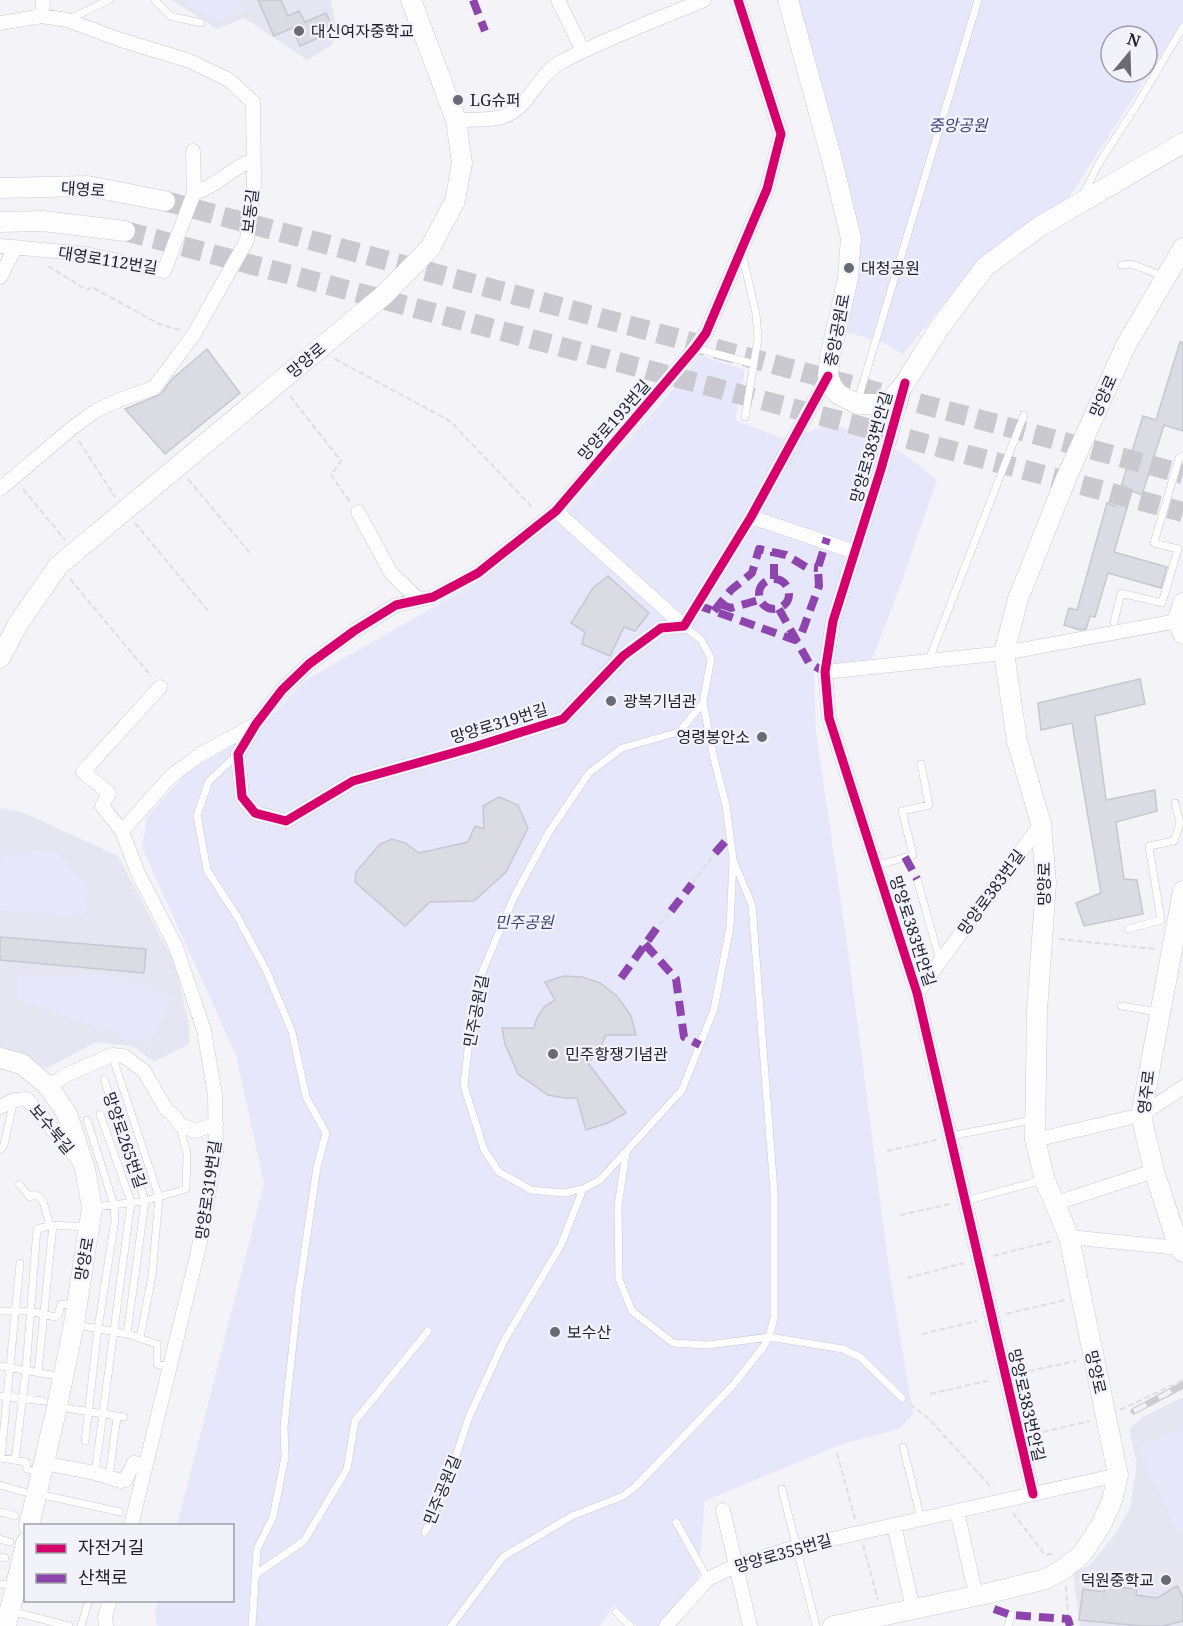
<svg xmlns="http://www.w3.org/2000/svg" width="1183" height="1626" font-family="'Noto Serif','Noto Sans KR',serif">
<rect width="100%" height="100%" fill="#f4f4f8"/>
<path fill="#e5e6f1" d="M172 0H331L337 33 332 45 307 60 244 18 217 29Z
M0 808 22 812 118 856 175 964 189 1025V1044L154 1062 133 1046 96 1042 47 1068 0 1047Z
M1183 1397V1626H1080L1073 1572 1090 1565 1116 1533 1130 1508 1137 1464 1129 1429 1143 1417Z"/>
<path fill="#e6e7fa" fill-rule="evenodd" d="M184 0H238L243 10 217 21 192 8Z
M794 0H1183V21L1068 199 980 260 903 354 884 343 843 331 853 279ZM1111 36H1147V72H1111Z
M700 355 745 370 735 420 787 440 829 424 878 439 908 457 937 480 897 595 870 664 814 672 816 732 849 957 889 1270 913 1414 899 1429 839 1445 705 1501 698 1581 660 1626H637L614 1605 600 1626H157L155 1612 158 1601 232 1600V1526L177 1525 264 1184 236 1055 142 848 147 817 186 773 263 726 304 681 481 580 566 512 674 388Z
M10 850 57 852 90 889 83 918 0 910V864Z
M109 974 172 995 149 1046 18 1000V975Z
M1183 1428V1531L1178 1533 1138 1447Z"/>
<path fill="#dbdbe4" stroke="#c6c7cf" stroke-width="1.5" d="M258 0H281L288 16 299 11 305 22 326 13 334 31 300 46 292 28 274 36Z
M1180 342H1183V431L1164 425 1142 495 1132 491 1114 552 1167 567 1161 588 1108 573 1095 617 1090 616 1086 629 1080 630 1064 625 1069 608 1077 610 1107 503 1115 506 1143 416 1156 420Z
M207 349 240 393 165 454 125 409 161 394 172 379Z
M608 576 649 613 635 631 624 627 610 656 582 644 585 632 571 623 593 588Z
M1140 679 1145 704 1095 716 1106 800 1155 790 1157 811 1116 822 1124 879 1137 880 1143 914 1084 926 1076 903 1101 893 1072 723 1041 730 1038 703Z
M499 797 518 805 528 828 506 872 474 901 430 902 405 926 355 882 356 872 380 844 392 839 405 843 419 853 468 842 475 826 484 829 483 806Z
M0 937 146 949 144 973 0 960Z
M564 976 582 977 600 983 617 996 631 1016 636 1035H606L599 1051 588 1063 626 1113 608 1123 586 1130 577 1098H564L548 1095 518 1074 505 1044 502 1028H534L537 1018 544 1007 555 1000 545 982Z
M1105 1586 1137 1589 1136 1595 1157 1598 1177 1586 1183 1597V1621L1163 1626H1141L1079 1620 1083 1589 1104 1592Z"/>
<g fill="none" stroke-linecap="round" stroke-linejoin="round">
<path stroke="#c9c9cf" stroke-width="20" stroke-dasharray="20 10" stroke-linecap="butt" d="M165 201 1183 474
M125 231 1183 512"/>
<g stroke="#cacbd3" stroke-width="8">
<path id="lane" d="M155 0 170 16 201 23
M69 19 109 0
M1083 195 1099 163 1138 103 1183 27
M742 253 756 314 758 338 745 417
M1121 265 1131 264 1164 276
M695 348 754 364
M857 403 978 0
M1114 622 1121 593 1162 603 1178 549 1154 543 1179 458 1183 456
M684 626 701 640 711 658 703 703 679 732 622 748 589 773 549 832 514 897 478 982 468 1049 464 1086 484 1150 499 1172 531 1190 564 1193 583 1189 600 1180 682 1090 714 1009 730 927 733 859 726 805 714 759 703 703
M928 662 1024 415
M238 754 209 781 197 815 207 870 238 918 267 972 292 1032 306 1097 326 1133 317 1167 298 1296 284 1427 285 1457 273 1517 257 1549 252 1626
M876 866 913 855 902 811 929 805 921 764
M917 879 940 961
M1128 929 1161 920 1149 846 1174 841 1180 823 1175 803
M1121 1006 1159 1012
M112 1055 159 1197 152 1276 140 1338
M104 1079 145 1201 127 1334
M950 1136 1032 1120
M0 1150 4 1145 14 1100
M626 1153 618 1206 619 1279 632 1311 673 1343 708 1345 769 1337 843 1349 860 1357 902 1398
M19 1184 30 1197 36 1194 43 1201 50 1226
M965 1201 1042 1180
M94 1207 145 1201 186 1189 187 1153 179 1124
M0 1311H30L55 1317 58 1315 61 1304 74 1306
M77 1325 127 1334 157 1344V1364L169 1367
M0 1366 52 1375
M38 1371 53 1225
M0 1396 44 1401
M58 1407 124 1417
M85 1441 98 1328 115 1220 114 1205 87 1120
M903 1447 921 1519
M0 1458 26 1462 27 1469 39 1472
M1 1458 20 1263
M15 1460 26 1370 37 1229 53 1225 87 1227
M95 1473 131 1202 100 1114
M109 1477 117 1417
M0 1485 24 1492
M782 1489 816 1626
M39 1494 120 1512
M0 1512 15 1516
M676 1522 708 1579
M425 1532 443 1495 469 1417 504 1341 561 1245 583 1189
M0 1539 10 1542
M0 1557 5 1558
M256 1574 304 1541 347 1469 355 1421 428 1331
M0 1584 6 1585
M10 1611 69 1626
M616 1612 630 1626
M81 1626 89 1600
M451 1626 503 1557 572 1516 623 1496 636 1486 734 1384 764 1346 769 1337 774 1318V1191L752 905 734 862
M1008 1626 1011 1615"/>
</g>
<g stroke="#cacbd3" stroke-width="15">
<path id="street" d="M558 0 583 51
M738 0 781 134 767 189 706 333 695 348 556 511 478 573 433 597 396 605 354 631 309 664 282 690 256 724 238 754 242 797 255 813 286 821 353 781 474 747 563 719 623 656 661 628 684 626 751 517 828 376
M42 16 43 0
M0 23 42 16 67 20 121 40 190 61 229 80 253 102 254 184 247 240 194 334 154 388 124 398 95 411 71 429 0 489
M456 120C470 119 488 121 502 117 529 109 537 75 561 62 607 38 656 20 704 0
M194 193C216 187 231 168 253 160
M0 246 86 254 164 271 194 193 193 151
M0 277 16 247
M904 388 881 469 833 621 825 672 829 718 917 993 1033 1494
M556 511 684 626
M358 512 391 573 419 600
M751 517 855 552
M825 672 1004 653 1183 620
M122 831 102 806 109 793 83 772 160 687
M917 993 1041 824
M49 1087 64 1076 112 1055 124 1056 144 1071 166 1109 176 1118 179 1124 195 1131 216 1124
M0 1107 14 1100 27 1099 80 1162
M1035 1140 1141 1115 1183 1087
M1056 1203 1154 1171
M1069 1237 1179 1248 1183 1245
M44 1463 95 1473 121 1481 125 1480 134 1463 146 1465
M723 1510 750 1626
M957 1511 976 1596
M894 1525 913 1609
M131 1526 199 1247 216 1152 215 1095 204 1030 176 947 138 873 122 831 171 776 201 754 256 724
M106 1626 105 1617 110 1600
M666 1626 708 1579 737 1565 796 1547 1118 1475"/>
</g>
<g stroke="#cacbd3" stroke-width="21">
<path id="secondary" d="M788 0 832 160 851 238 848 278 830 357 828 376 832 386 838 394 857 404H880L890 400 896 394 905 383 938 330 985 267 1039 227 1183 143
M0 188 88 186 165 201
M0 222 43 221 125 231
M1183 603 1178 620 1183 634
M0 658 18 624 58 566 384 295 430 248 455 201 462 163 456 120 411 0
M1183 891 1141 1115 1154 1171 1179 1248 1183 1252
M0 1058 22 1064 49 1087 67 1114 85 1169 92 1208 74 1324 57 1407 29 1526
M6 1626 26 1543
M833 1626 985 1594 1046 1579 1065 1568 1082 1554 1100 1527 1112 1501 1118 1475 1069 1237 1045 1180 1035 1140 1037 1011 1046 883 1041 824 1017 741 1004 653 1018 599 1067 476 1126 345 1183 248"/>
</g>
<path stroke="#dddedf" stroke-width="2" stroke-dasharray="6 3" stroke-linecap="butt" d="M48 266 87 290 92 287 159 324 180 330
M335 359 450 421 534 509
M290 396 341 461 331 475 350 502
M79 441 115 497
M188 479 250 553
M23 489 65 540
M135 523 209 612
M70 579 151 676
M692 884 715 853
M659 925 671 911
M1059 939 1155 949
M887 1151 936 1140
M900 1215 950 1204
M993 1256 1052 1241
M907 1278 964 1263
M1006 1314 1065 1300
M922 1334 977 1321
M1020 1373 1076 1361
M930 1394 991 1380
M910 1404 928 1418 992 1488
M1120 1410 1183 1380
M1034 1434 1090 1421
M837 1453 855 1519
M1013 1513 1045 1555 1052 1554
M863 1545 878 1600
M1066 1586 1068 1619"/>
<use href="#lane" stroke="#fdfdfe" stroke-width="7"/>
<use href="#street" stroke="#fdfdfe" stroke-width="14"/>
<use href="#secondary" stroke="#fdfdfe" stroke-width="20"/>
<g stroke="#cdcdcf" stroke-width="7">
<path id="rail" d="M1134 1411 1183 1385"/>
</g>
<use href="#rail" stroke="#f2f3fa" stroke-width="4.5" stroke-dasharray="14" stroke-linecap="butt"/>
<path stroke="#8e44ad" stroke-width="8" stroke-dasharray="15 8" stroke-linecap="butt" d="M473 0 485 31
M774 579V552
M759 594a15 15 0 1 1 30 0a15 15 0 1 1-30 0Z
M720 604 731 608 759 600
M697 605 795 640 801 635 819 586 818 568 827 538
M779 609 809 663 825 672
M714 611 731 590 752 573 759 549 786 555 806 567 818 568
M715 853 730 836
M905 857 917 879
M671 911 692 884
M645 944 676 979 684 1037 700 1045
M621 978 659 925
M994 1609 1011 1615 1068 1619 1070 1626"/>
<g stroke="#f2f3fa" stroke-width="13">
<path id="cycleway" d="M738 0 781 134 767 189 706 333 695 348 556 511 478 573 433 597 396 605 354 631 309 664 282 690 256 724 238 754 242 797 255 813 286 821 353 781 474 747 563 719 623 656 661 628 684 626 751 517 828 376
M905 383 881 469 833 621 825 672 829 718 917 993 1033 1494"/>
</g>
<use href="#cycleway" stroke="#d6006c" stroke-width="9"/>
</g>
<g fill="#696a73" stroke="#f2f3fa" stroke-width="2">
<circle cx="299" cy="31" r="6"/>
<circle cx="458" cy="100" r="6"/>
<circle cx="849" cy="268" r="6"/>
<circle cx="611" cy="701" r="6"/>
<circle cx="762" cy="737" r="6"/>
<circle cx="553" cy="1054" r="6"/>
<circle cx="555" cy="1332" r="6"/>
<circle cx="1166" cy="1580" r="6"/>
</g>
<g text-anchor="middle" stroke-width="4.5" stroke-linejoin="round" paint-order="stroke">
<g font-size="16" fill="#1e1f2b" stroke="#f2f3fa" text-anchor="start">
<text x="311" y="37">대신여자중학교</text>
<text x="470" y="106">LG슈퍼</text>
<text x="861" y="274">대청공원</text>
<text x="623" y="707">광복기념관</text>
<text x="750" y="743" text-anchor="end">영령봉안소</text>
<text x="565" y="1060">민주항쟁기념관</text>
<text x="567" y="1338">보수산</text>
<text x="1154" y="1586" text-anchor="end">덕원중학교</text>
</g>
<g font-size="16" font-style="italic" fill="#3d3f71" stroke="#f2f3fa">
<text x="958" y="131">중앙공원</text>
<text x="524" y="928">민주공원</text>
</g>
<g font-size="16" fill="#1e1f2b" stroke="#f2f3fa">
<text transform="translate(83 189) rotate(4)" y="6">대영로</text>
<text transform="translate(250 211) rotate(-83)" y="6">보동길</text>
<text transform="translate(108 260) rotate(9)" y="6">대영로112번길</text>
<text transform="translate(837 330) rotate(-79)" y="6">중앙공원로</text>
<text transform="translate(306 360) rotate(-40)" y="6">망양로</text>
<text transform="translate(1103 396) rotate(-66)" y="6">망양로</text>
<text transform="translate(614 420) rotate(-49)" y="6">망양로193번길</text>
<text transform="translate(871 447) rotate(-74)" y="6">망양로383번안길</text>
<text transform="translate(499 723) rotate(-17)" y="6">망양로319번길</text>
<text transform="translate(1044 884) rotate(-90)" y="6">망양로</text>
<text transform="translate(991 892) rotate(-54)" y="6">망양로383번길</text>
<text transform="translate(913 931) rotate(72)" y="6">망양로383번안길</text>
<text transform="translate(476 1011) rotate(-79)" y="6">민주공원길</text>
<text transform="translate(1146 1092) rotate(-83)" y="6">영주로</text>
<text transform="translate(52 1129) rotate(50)" y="6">보수북길</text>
<text transform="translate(125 1140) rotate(71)" y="6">망양로265번길</text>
<text transform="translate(208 1190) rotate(-82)" y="6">망양로319번길</text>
<text transform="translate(84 1259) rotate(-80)" y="6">망양로</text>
<text transform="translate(1096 1372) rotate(77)" y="6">망양로</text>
<text transform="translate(1027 1405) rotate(77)" y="6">망양로383번안길</text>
<text transform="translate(442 1490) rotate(-68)" y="6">민주공원길</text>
<text transform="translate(783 1553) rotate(-16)" y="6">망양로355번길</text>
</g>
</g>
<rect x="24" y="1524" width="210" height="78" fill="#f2f3fa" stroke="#9d9ea7" stroke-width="1.5"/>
<rect x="36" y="1544" width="30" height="9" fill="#d6006c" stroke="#9d9ea7" stroke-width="1.5"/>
<text x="78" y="1554" font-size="18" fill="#1e1f2b">자전거길</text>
<rect x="36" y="1574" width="30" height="9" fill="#8e44ad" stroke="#9d9ea7" stroke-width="1.5"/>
<text x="78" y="1584" font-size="18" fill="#1e1f2b">산책로</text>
<g transform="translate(1129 54) rotate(19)"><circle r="28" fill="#f2f3fa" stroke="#9d9ea7" stroke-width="1.5"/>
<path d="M0-4.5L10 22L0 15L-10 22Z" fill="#696a73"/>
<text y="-9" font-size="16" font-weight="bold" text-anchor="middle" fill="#1e1f2b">N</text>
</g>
</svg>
